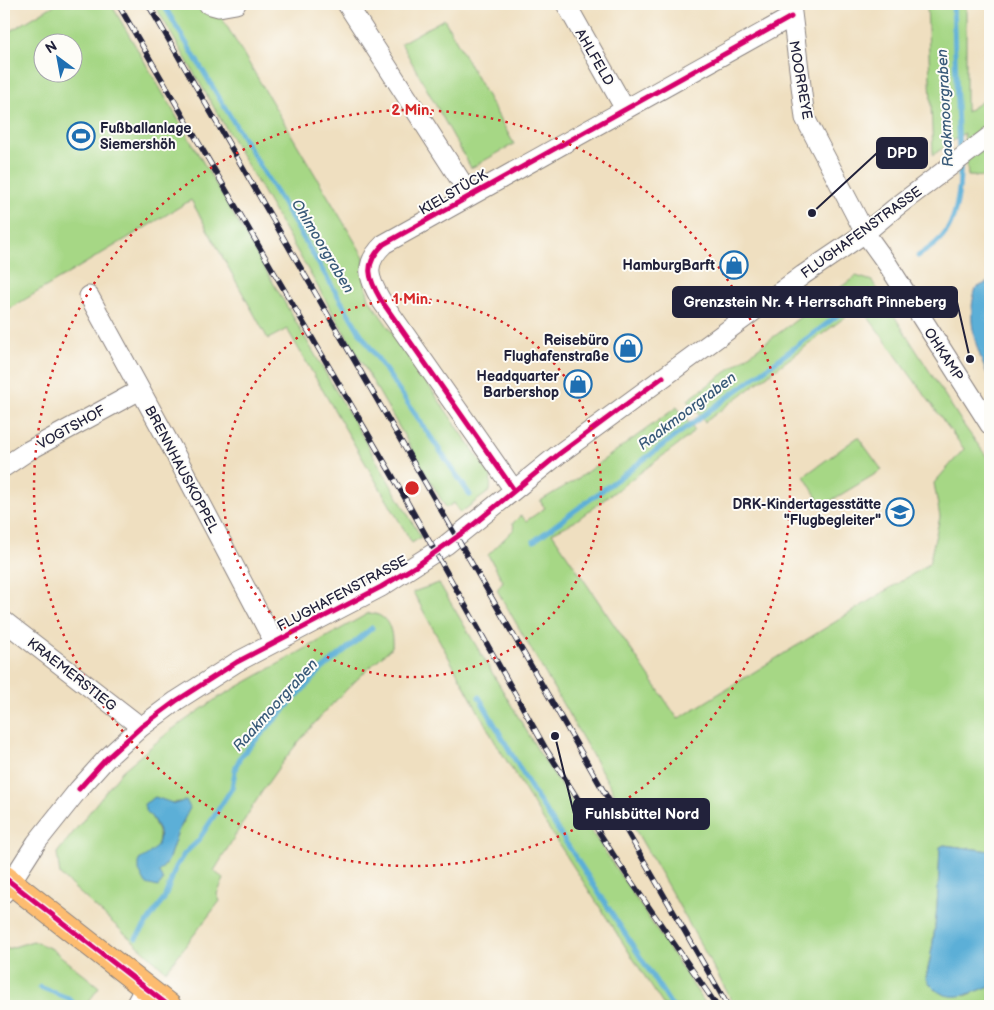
<svg xmlns="http://www.w3.org/2000/svg" width="994" height="1010" font-family="'Balsamiq Sans',sans-serif">
<rect width="100%" height="100%" fill="#fdfcf7"/>
<filter id="ink" filterUnits="userSpaceOnUse"><feTurbulence type="fractalNoise" baseFrequency=".02" numOctaves="2"/><feDisplacementMap in="SourceGraphic" scale="10" xChannelSelector="R" yChannelSelector="G"/><feConvolveMatrix kernelMatrix="1 2 1 2 8 2 1 2 1" color-interpolation-filters="sRGB"/></filter>
<filter id="wash" filterUnits="userSpaceOnUse"><feTurbulence type="fractalNoise" baseFrequency=".0096" numOctaves="4" result="noise"/><feDisplacementMap in="SourceGraphic" scale="20" xChannelSelector="R" yChannelSelector="G"/><feGaussianBlur stdDeviation="1.12" result="paint"/><feColorMatrix in="noise" values="0 0 0 0 0 0 0 0 0 0 0 0 0 0 0 0 0 1.4 0 .05"/><feComposite in="paint" operator="in"/></filter>
<g filter="url(#wash)">
<rect width="100%" height="100%" fill="#efdfc0"/>
<path fill="#a6d785" stroke="#647c60" fill-rule="evenodd" d="M56 4H111L421 537 412 543 287 329 268 339 191 200 4 312V35ZM42 42H72V72H42Z
M154 4H199L219 13 364 257V278L369 299 491 476 490 491 460 513 454 503 446 508Z
M927 4H966V112L990 96V177L968 176 964 133 933 155Z
M444 19 514 144 471 168 401 43Z
M856 276 872 281 965 427 990 461V851L944 845 940 847C938 892 937 934 926 977L965 996 990 986V1006H735L673 895 497 590 503 581 488 555 514 529 513 523 521 515 526 521 545 508 540 501 577 479 677 407 694 430 688 437 574 522 552 533 678 719 929 564 940 517 934 483 964 449 860 306 705 422 688 400Z
M858 437 882 470 822 506 804 476Z
M439 583 539 752 707 1006H664L547 826 495 742 413 592Z
M369 613C388 614 393 630 392 647 346 688 302 732 267 784 248 812 232 842 214 871L224 879 217 894 220 901 166 971 60 875 57 853 122 771 170 731 216 699ZM155 797 169 803 180 802 184 822 178 831 168 861 159 872V877L149 855C164 843 159 831 151 816Z
M33 941 52 949 99 987 86 1006H4V950Z"/>
<path fill="#5cafd7" stroke="#3f6889" d="M990 281V381C977 351 965 320 976 288Z
M155 797 175 804 186 800 190 808 178 831 168 861 159 872 163 881 158 887 146 884 139 871V860C158 849 167 839 152 818 148 812 145 812 144 804Z
M944 845 990 851V986C965 996 943 1006 926 978 937 934 938 892 940 847Z"/>
<g fill="none" stroke-linecap="round" stroke-linejoin="round">
<path stroke="#5cafd7" stroke-width="5" d="M163 4 359 331 470 495
M953 4 959 153
M918 256C925 251 934 246 940 239 957 223 961 186 960 164
M534 541 856 302
M479 697 534 793 672 1006
M136 938 164 899 176 867 184 854 198 841 232 788 236 766 241 756 321 670 372 628
M40 987 68 998 77 1006"/>
</g>
</g>
<g filter="url(#ink)">
<g fill="none" stroke-linecap="round" stroke-linejoin="round">
<g stroke="#88807e" stroke-width="21">
<path id="minor" d="M208 4 219 7 236 4
M347 4 470 195
M566 4 625 109
M791 5 805 118 865 233 888 265 990 425
M89 296 173 450 274 642
M4 467 28 451 140 390
M514 490 381 300C368 278 363 264 384 244L791 17
M4 621 141 727
M4 893 36 843 79 789 106 759 141 727 176 701 237 662 381 587 446 545 559 454 803 275 865 233 895 208 990 136
M135 1006 145 987"/>
</g>
<g stroke="#88807e" stroke-width="26">
<path id="major" d="M4 877 169 1006"/>
</g>
<use href="#minor" stroke="#fff" stroke-width="19"/>
<use href="#major" stroke="#fdbc70" stroke-width="24"/>
<g stroke="#22223b" stroke-width="5.5">
<path id="rail" d="M118 4 396 482 546 749 620 865 717 1006
M148 4 728 1006"/>
</g>
<use href="#rail" stroke="#fdfcf7" stroke-width="4" stroke-dasharray="11" stroke-linecap="butt"/>
<g stroke="#fdfcf7" stroke-width="8">
<path id="cycleway" d="M514 490 381 300C368 278 363 264 384 244L791 17
M79 789 106 759 141 727 176 701 237 662 381 587 416 566 468 529 559 454 663 377
M4 877 169 1006"/>
</g>
<use href="#cycleway" stroke="#d6006c" stroke-width="5"/>
</g>
</g>
<g fill="none" stroke="#d62828" stroke-width="2.5" stroke-dasharray="2.5 5">
<circle cx="412" cy="488" r="189"/>
<circle cx="412" cy="488" r="378"/>
</g>
<defs>
<g id="stadium-ring" transform="scale(1.4375)"><circle r="9.5" fill="#fdfcf7" stroke="#1f6fb2" stroke-width="1.5"/><path d="M0-5a6.5 5 0 1 0 0 10a6.5 5 0 1 0 0-10ZM-3.5-1.8h7v3.6h-7Z" fill="#1f6fb2"/></g>
<g id="shop-ring" transform="scale(1.4375)"><circle r="9.5" fill="#fdfcf7" stroke="#1f6fb2" stroke-width="1.5"/><path d="M-5-2.5h2.3a2.7 3.5 0 0 1 5.4 0H5L5.5 6h-11ZM-1.5-2.5h3a1.5 2.3 0 0 0-3 0Z" fill="#1f6fb2"/></g>
<g id="school-ring" transform="scale(1.4375)"><circle r="9.5" fill="#fdfcf7" stroke="#1f6fb2" stroke-width="1.5"/><path d="M0-5L7-2L0 1L-7-2ZM-4 1L0 2.5L4 1V4Q0 6-4 4Z" fill="#1f6fb2"/></g>
</defs>
<g fill-rule="evenodd">
<use href="#stadium-ring" x="81" y="136"/>
<use href="#shop-ring" x="734" y="265"/>
<use href="#shop-ring" x="628" y="348"/>
<use href="#shop-ring" x="578" y="384"/>
<use href="#school-ring" x="900" y="512"/>
</g>
<g text-anchor="middle" stroke-width="4" stroke-linejoin="round" paint-order="stroke">
<g font-size="14" fill="#22223b" stroke="#fdfcf7">
<text transform="translate(595 57) rotate(60)" y="5">AHLFELD</text>
<text transform="translate(801 80) rotate(80)" y="5">MOORREYE</text>
<text transform="translate(453 192) rotate(-30)" y="5">KIELSTÜCK</text>
<text transform="translate(861 232) rotate(-36)" y="5">FLUGHAFENSTRASSE</text>
<text transform="translate(944 354) rotate(57)" y="5">OHKAMP</text>
<text transform="translate(71 427) rotate(-29)" y="5">VOGTSHOF</text>
<text transform="translate(182 469) rotate(62)" y="5">BRENNHAUSKOPPEL</text>
<text transform="translate(342 593) rotate(-28)" y="5">FLUGHAFENSTRASSE</text>
<text transform="translate(72 674) rotate(38)" y="5">KRAEMERSTIEG</text>
</g>
<g font-size="14" font-weight="bold" fill="#22223b" stroke="#fdfcf7" text-anchor="end">
<text x="100" y="133" text-anchor="start">Fußballanlage<tspan x="100" dy="16">Siemershöh</tspan></text>
<text x="715" y="270">HamburgBarft</text>
<text x="609" y="345">Reisebüro<tspan x="609" dy="16">Flughafenstraße</tspan></text>
<text x="559" y="381">Headquarter<tspan x="559" dy="16">Barbershop</tspan></text>
<text x="881" y="509">DRK-Kindertagesstätte<tspan x="881" dy="16">"Flugbegleiter"</tspan></text>
</g>
<g font-size="15" font-style="italic" fill="#395a79" stroke="#fdfcf7">
<text transform="translate(945 108) rotate(-93)" y="5">Raakmoorgraben</text>
<text transform="translate(323 246) rotate(59)" y="5">Ohlmoorgraben</text>
<text transform="translate(687 411) rotate(-37)" y="5">Raakmoorgraben</text>
<text transform="translate(275 705) rotate(-48)" y="5">Raakmoorgraben</text>
</g>
</g>
<circle cx="412" cy="488" r="8" fill="#d62828" stroke="#fdfcf7" stroke-width="2.5"/>
<g font-size="15" text-anchor="middle" font-weight="bold" fill="#d62828" stroke="#fdfcf7" stroke-width="4" stroke-linejoin="round" paint-order="stroke">
<text x="412" y="115">2 Min.</text>
<text x="412" y="304">1 Min.</text>
</g>
<path fill="none" stroke="#22223b" stroke-width="2" d="M812 213L877 153M970 359L957 302M555 736L574 814"/>
<g fill="#22223b" stroke="#fdfcf7" stroke-width="2">
<circle cx="812" cy="213" r="5"/>
<circle cx="970" cy="359" r="5"/>
<circle cx="555" cy="736" r="5"/>
</g>
<g fill="#22223b" stroke="#22223b" stroke-width="2">
<rect x="877" y="138" width="50" height="30" rx="5"/>
<rect x="673" y="287" width="284" height="30" rx="5"/>
<rect x="574" y="799" width="135" height="30" rx="5"/>
</g>
<g font-size="15" text-anchor="middle" font-weight="bold" fill="#fff">
<text x="902" y="158">DPD</text>
<text x="815" y="307">Grenzstein Nr. 4 Herrschaft Pinneberg</text>
<text x="642" y="819">Fuhlsbüttel Nord</text>
</g>
<rect width="994" height="1010" fill="none" stroke="#fdfcf7" stroke-width="20"/>
<g transform="translate(58 58) rotate(328)"><circle r="24" fill="#fdfcf7" stroke="#a5a5ac"/>
<path d="M0-4L9 19L0 12L-9 19Z" fill="#1f6fb2"/>
<text y="-8" font-size="14" font-weight="bold" text-anchor="middle" fill="#22223b">N</text>
</g>
</svg>
